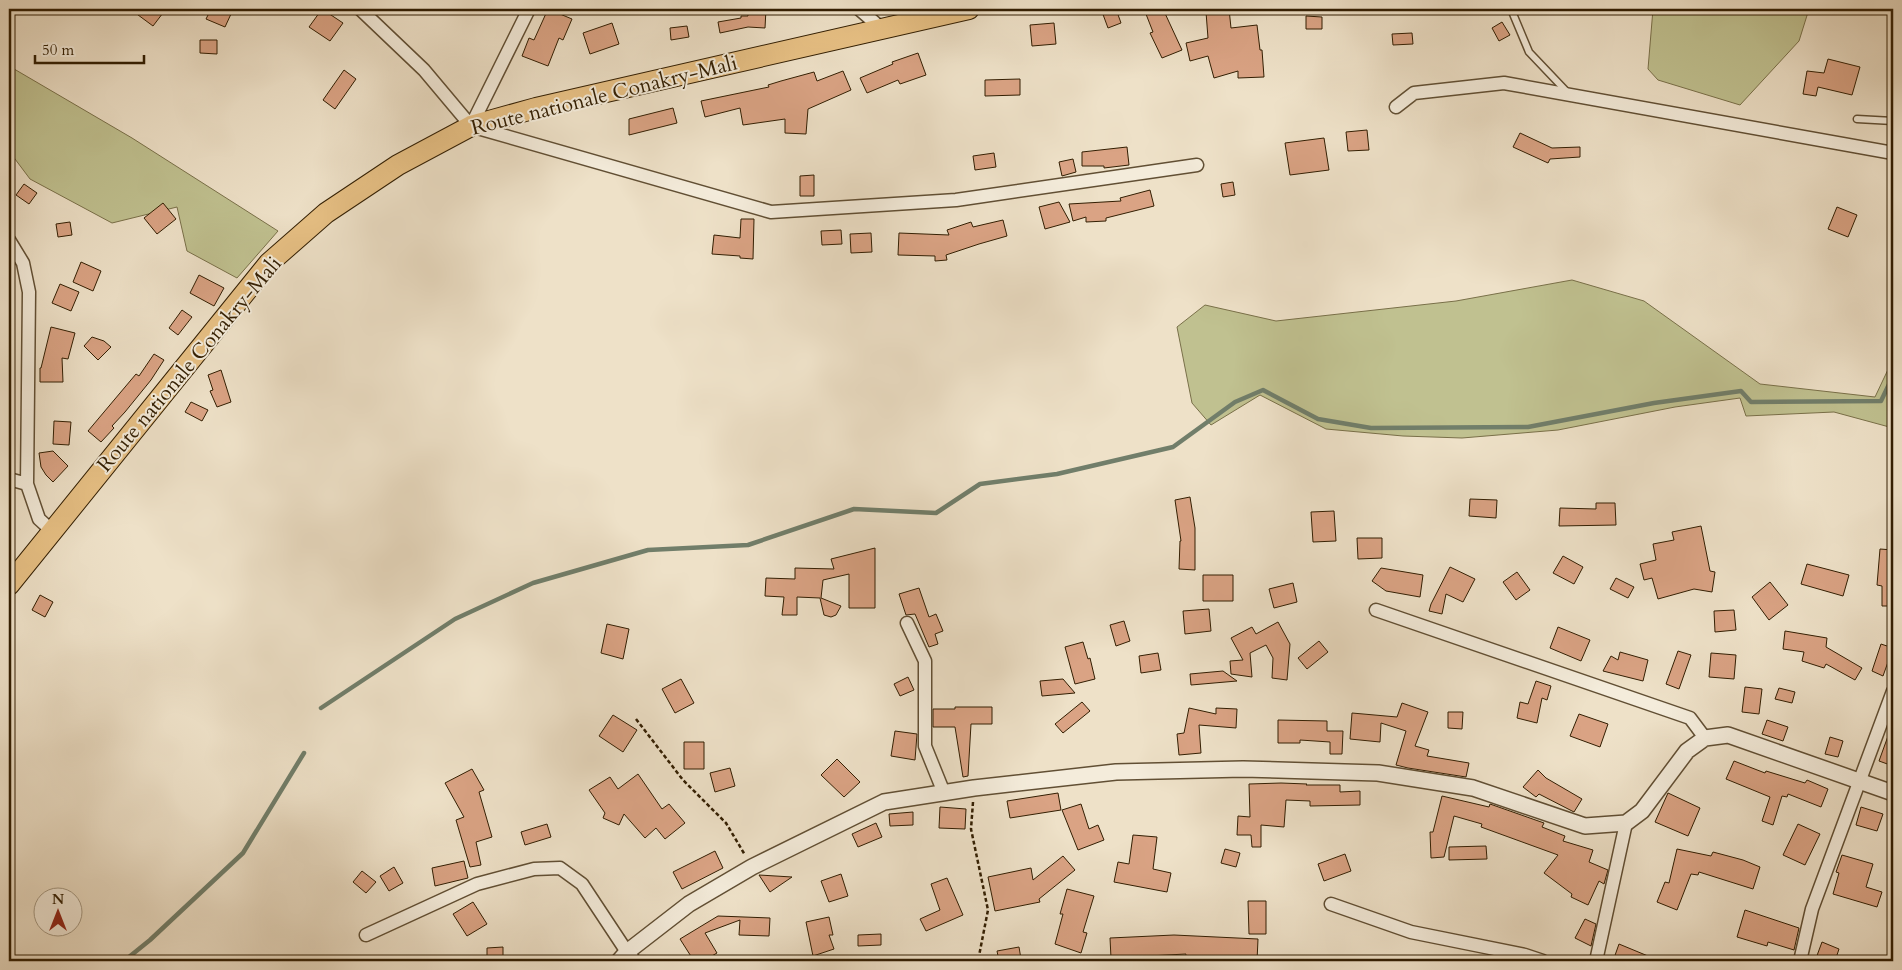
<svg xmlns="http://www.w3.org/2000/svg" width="1902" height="970" font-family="Cardo,serif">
<rect width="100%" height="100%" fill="#eee1c8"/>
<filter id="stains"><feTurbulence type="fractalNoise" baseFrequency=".004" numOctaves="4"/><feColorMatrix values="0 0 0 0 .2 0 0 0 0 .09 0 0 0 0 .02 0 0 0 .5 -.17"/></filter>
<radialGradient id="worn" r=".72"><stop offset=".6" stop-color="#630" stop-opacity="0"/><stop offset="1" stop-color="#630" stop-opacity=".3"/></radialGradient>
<path fill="#c0c190" stroke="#797049" d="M1653 9H1809L1799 41 1740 105 1658 80 1648 69Z
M9 66 132 138 278 231 237 278 187 251 177 207 112 223 30 179 9 151Z
M1572 280 1644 301 1760 384 1875 397 1893 359V428L1834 412 1746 416 1740 398 1675 407 1558 430 1462 438 1403 436 1326 429 1260 395 1211 425 1192 403 1177 327 1205 305 1276 321 1456 301Z"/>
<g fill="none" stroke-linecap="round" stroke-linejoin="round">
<path stroke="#717e6a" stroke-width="4.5" d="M321 708 455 619 533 583 648 550 748 545 854 509 936 513 980 484 1057 474 1173 447 1235 402 1263 390 1318 419 1371 428 1528 427 1654 403 1741 391 1751 402 1881 401 1893 376
M124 961 150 940 243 853 304 753"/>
</g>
<path fill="#daa384" stroke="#321e02" d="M130 9H166L153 26Z
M211 9H219L231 14 225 27 206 19Z
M322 9 343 23 330 41 309 27Z
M548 9 572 19 563 40 559 38 548 66 522 56 529 38 534 40Z
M747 9H766L765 28 748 27 720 33 718 22 741 18V16H748Z
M1101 9H1116L1121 23 1108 28Z
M1144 9H1163L1182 50 1162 58 1150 33 1153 32Z
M1229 9 1231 28 1257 25 1260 50H1262L1264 77 1238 78V71L1214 78 1208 56 1190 61 1186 43 1208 38 1206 12Z
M1306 16 1322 17V29H1306Z
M1502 22 1510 35 1499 41 1492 28Z
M612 23 619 44 590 54 583 33Z
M1054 23 1056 44 1032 46 1030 25Z
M687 26 689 37 671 40 670 28Z
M1412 33 1413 44 1393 45 1392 34Z
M200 40H217V54L200 53Z
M918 53 926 75 900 84 898 80 867 93 860 78 893 64 892 62Z
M1828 59 1860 67 1852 95 1818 87 1816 96 1803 94 1807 71 1824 73Z
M344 70 356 79 335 109 323 100Z
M843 71 851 90 808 109 806 134 785 133V119L743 125 740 108 705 117 701 101 769 87 768 85 781 81 814 72 817 81Z
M1020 79V95L985 96V80Z
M673 108 677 123 629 135V119Z
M1367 130 1369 150 1348 151 1346 132Z
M1520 133 1552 148 1580 147V157L1550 159 1548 163 1513 147Z
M1324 138 1329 170 1290 175 1285 143Z
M1127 147 1129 165 1104 168V166H1082V152Z
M994 153 996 167 975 170 973 156Z
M1073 159 1076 172 1062 176 1059 162Z
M814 175V196H800V176Z
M1233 182 1235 195 1223 197 1221 184Z
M24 184 37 193 29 204 16 195Z
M1150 190 1154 206 1106 218V221L1086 222V217L1073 221 1069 204 1121 201 1120 198Z
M1059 202 1070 222 1045 229 1039 207Z
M163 203 176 219 157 234 144 218Z
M1837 207 1857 215 1848 237 1828 229Z
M741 219H754L753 259 740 258V256L712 254 714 235 740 238Z
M1003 220 1007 236 979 244 946 255 947 260 935 261V256L898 255 899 233 949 235 947 230 971 222 973 227Z
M70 222 72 235 58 237 56 224Z
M841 230 842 244 822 245 821 231Z
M871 233 872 252 851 253 850 234Z
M81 262 101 271 93 291 73 282Z
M199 275 224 288 214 306 190 293Z
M60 284 79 292 71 311 52 303Z
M182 310 192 317 178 335 169 328Z
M51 327 75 333 68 359 62 358 63 382H40V368H41Z
M92 337 104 341 111 347 98 360 84 346Z
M154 354 164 360 151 380 125 412 112 426 114 428 101 442 88 431 136 374 139 376Z
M221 370 231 402 217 407 210 391 213 390 208 375Z
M191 402 208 410 202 421 185 412Z
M54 421 71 422 69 445 53 444Z
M53 451 68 466 53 482 46 475 41 467 39 453Z
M1190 497 1195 528V570L1179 569 1180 541H1181L1175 500Z
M1470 499 1497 500 1496 518 1469 516Z
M1596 503H1615L1616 525 1559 526 1560 508 1596 509Z
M1334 511 1336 541 1313 542 1311 512Z
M1701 526 1710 571 1715 572 1712 592 1694 589 1658 599 1652 578 1644 580 1640 564 1656 560 1653 544 1674 540 1672 532Z
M1357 538H1382V558L1358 559Z
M875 548V608H849V574L823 580 821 598 841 606 836 615 831 617 824 615 820 598 797 597V615H782L784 597 765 596 766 578 795 579V568L834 569 831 559Z
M1880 549 1893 550V606H1882V586L1877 585Z
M1563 556 1583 567 1574 584 1553 573Z
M1807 564 1849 575 1843 596 1801 584Z
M1450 567 1475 579 1463 602 1446 594 1442 614 1429 611 1431 604Z
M1381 568 1423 575 1420 597 1386 591 1372 581Z
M1517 572 1530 590 1516 600 1503 582Z
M1203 575H1233V601H1203Z
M1616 578 1634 587 1628 598 1610 589Z
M1770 582 1788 605 1769 620 1752 597Z
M1293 583 1297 602 1274 608 1269 589Z
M919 588 929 617 936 614 943 631 935 634 938 644 929 647 915 614 906 615 899 594Z
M40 595 53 602 45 617 32 610Z
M1209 609 1211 631 1185 634 1183 611Z
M1734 610 1736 630 1715 632 1714 611Z
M1124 621 1130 641 1116 646 1110 625Z
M1278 622 1290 644 1287 680 1272 678 1273 658 1266 645 1250 653 1252 677 1231 674 1230 661 1243 660 1231 638 1252 627 1256 634Z
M607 624 629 629 623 659 601 653Z
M1558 627 1590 640 1581 661 1550 648Z
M1785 631 1827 638 1826 647 1862 668 1855 680 1826 664 1824 668 1802 661 1804 652 1783 649Z
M1319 641 1328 652 1307 669 1298 658Z
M1083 642 1088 659 1090 658 1095 679 1075 684 1065 647Z
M1881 644 1893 648 1883 676 1872 671Z
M1678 651 1691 655 1679 689 1666 684Z
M1620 652 1648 660 1643 681 1603 671 1611 656 1618 660Z
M1158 653 1161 670 1141 673 1139 656Z
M1711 653 1736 655 1734 679 1709 677Z
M1223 671 1237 681 1191 685 1190 674Z
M908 677 914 690 900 696 894 684Z
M681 679 694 703 675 713 662 689Z
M1063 679 1075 693 1042 696 1040 681Z
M1536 681 1551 686 1547 700 1542 698 1537 723 1517 718 1520 702 1528 704Z
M1745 687 1762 689 1759 714 1742 712Z
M1779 688 1795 692 1792 703 1775 699Z
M1082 702 1090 711 1063 733 1055 724Z
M1402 703 1428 712 1415 746 1429 750 1427 756 1469 763 1466 777 1408 768 1396 765 1406 731 1381 723 1380 742 1350 739 1352 713 1397 717Z
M955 707H992V724H971L968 776 963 777 955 727H933V709H955Z
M1189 708 1216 714V708L1237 709 1236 728 1199 725 1201 753 1179 755 1177 734 1184 733Z
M1448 712H1463L1462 729 1448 728Z
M1579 714 1608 724 1600 747 1570 736Z
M613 715 637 730 623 752 599 736Z
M1278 720 1327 721V731H1343L1342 754H1330V742L1300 740V743H1278Z
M1767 720 1788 727 1783 741 1762 734Z
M1892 725H1893V766L1879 761Z
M895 731 917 734 915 760 891 756Z
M1830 737 1843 741 1838 757 1825 754Z
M684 742H704V769H684Z
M837 759 860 782 844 797 821 775Z
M1734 761 1765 773 1766 771 1805 783 1807 780 1828 789 1821 807 1788 794 1787 797 1782 796 1773 825 1762 821 1770 797 1726 779Z
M730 768 735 786 715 792 710 773Z
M472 769 484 790 479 792 492 837 476 842 481 865 470 867 456 820 464 817 445 783Z
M1538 770 1546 778 1582 799 1574 812 1539 794 1536 797 1523 787Z
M638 774 662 809 669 804 685 823 665 839 656 828 645 838 624 814 619 825 603 818 605 813 589 790 610 777 618 789Z
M1281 783 1307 784 1306 785H1340V792L1360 791V805L1310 806V801L1286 800 1284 827 1261 825V847H1252L1251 835H1237L1238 816 1250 817 1249 784Z
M1058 793 1061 810 1010 818 1007 801Z
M1668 793 1700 808 1688 836 1655 822Z
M1442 796 1489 807 1490 804 1544 823 1542 827 1565 836 1563 841 1593 850 1589 862 1608 870 1604 884 1599 881 1588 905 1571 897 1572 894 1544 873 1558 855 1481 827 1482 824 1454 816 1444 857 1431 858 1430 832H1433Z
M1081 804 1089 829 1098 825 1104 840 1078 850 1062 810Z
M940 807 966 809 965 829 939 828Z
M1861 807 1883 814 1877 831 1856 825Z
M913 812V825L890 826 889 814Z
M876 823 882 837 858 847 852 834Z
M547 824 551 837 525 845 521 832Z
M1798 824 1820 834 1805 865 1783 855Z
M1133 835 1157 837 1153 869 1171 873 1167 892 1114 882 1118 862 1129 864Z
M1486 846 1487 859 1449 860V847Z
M1225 849 1240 853 1236 867 1221 863Z
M1677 849 1711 856 1713 852 1743 860 1760 867 1753 889 1699 872 1698 875 1691 874 1677 910 1657 902 1665 882 1669 883Z
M715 851 723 868 682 889 673 872Z
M1345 854 1351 871 1324 881 1318 864Z
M1842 855 1873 864 1866 887 1882 892 1877 907 1833 894 1839 873 1836 872Z
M1063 856 1075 870 1039 899 1040 902 995 911 988 877 1031 868 1033 880Z
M464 861 468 878 435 886 432 868Z
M394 867 403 883 389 891 380 876Z
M362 871 376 882 366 893 353 882Z
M841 874 848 896 829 902 821 881Z
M759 875 792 877 770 892Z
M947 878 963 915 926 931 920 919 940 910 931 884Z
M1067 889 1094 896 1083 932 1087 933 1081 953 1055 944 1063 914H1060Z
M1248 901H1266V934H1249Z
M473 902 487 924 467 936 453 914Z
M1745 910 1799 928 1794 950 1768 942 1767 946 1737 937Z
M718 916 770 918 769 936 739 935 740 920 705 933 717 953 703 961H694L680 939Z
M829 917 833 935H829L834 949 813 956 806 922Z
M1585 919 1596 924 1591 946 1575 938Z
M881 934V945L858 946V935Z
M1174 935 1258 939 1257 961 1185 959 1186 954 1111 958 1110 938Z
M1822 942 1839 949 1835 961H1815Z
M1619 944 1660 961H1613Z
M503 947V958L487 959V948Z
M1019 947 1021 959 999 961 997 951Z"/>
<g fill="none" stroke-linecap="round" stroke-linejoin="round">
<g stroke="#614f34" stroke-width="9">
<path id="service" d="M1511 9 1529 52 1568 93
M1857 119 1893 121"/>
</g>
<g stroke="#614f34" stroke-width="15">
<path id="minor" d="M360 9 424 70 471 126 529 9
M859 9 881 28
M1396 107 1414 93 1504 83 1893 153
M474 127 771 212 956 200 1197 165
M9 240 23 263 29 292 27 484 39 519 51 530
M9 479 27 484
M1376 610 1690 718 1705 738
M907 623 925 661V746L944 793
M1331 904 1411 932 1525 955 1543 961
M366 935 477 884 534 869 560 868 582 884 627 952 635 961
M1596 961 1626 823
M1800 961 1812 909 1893 691"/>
</g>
<g stroke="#614f34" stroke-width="18">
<path id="tertiary" d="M619 961 627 952 689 904 752 867 884 802 974 788 1116 772 1243 769 1378 773 1473 788 1585 826 1626 823 1642 811 1687 751 1705 738 1728 735 1893 793"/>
</g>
<g stroke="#321e02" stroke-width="22">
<path id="trunk" d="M9 585 269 263 326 213 398 165 471 126 536 108 969 9"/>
</g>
<path stroke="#321e02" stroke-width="2.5" stroke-dasharray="4 2.5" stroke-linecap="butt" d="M636 719 683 780 726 823 745 855
M973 802 971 829 988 910 978 961"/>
<use href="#service" stroke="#f4ecdb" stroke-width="6"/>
<use href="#minor" stroke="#f4ecdb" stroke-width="12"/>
<use href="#tertiary" stroke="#f4ecdb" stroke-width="15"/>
<use href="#trunk" stroke="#e7c084" stroke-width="20"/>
</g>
<g text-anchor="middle" stroke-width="4" stroke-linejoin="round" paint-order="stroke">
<g font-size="21" fill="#321e02" stroke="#f4ecdb">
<text transform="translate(604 95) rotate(-14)" y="7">Route nationale Conakry-Mali</text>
<text transform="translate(189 364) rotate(-50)" y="7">Route nationale Conakry-Mali</text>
</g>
</g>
<rect width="1902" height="970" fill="none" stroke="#eee1c8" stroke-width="30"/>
<rect x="10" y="10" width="1882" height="950" fill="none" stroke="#321e02" stroke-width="2.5"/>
<rect x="15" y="15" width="1872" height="940" fill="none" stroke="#321e02"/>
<g transform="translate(58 912)"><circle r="24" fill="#f4ecdb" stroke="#a69a84"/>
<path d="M0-4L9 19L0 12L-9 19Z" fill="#8f2418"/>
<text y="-8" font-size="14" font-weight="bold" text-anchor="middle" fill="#321e02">N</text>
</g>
<path d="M35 55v8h109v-8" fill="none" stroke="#321e02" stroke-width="2.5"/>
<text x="42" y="55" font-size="15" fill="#321e02" stroke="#f4ecdb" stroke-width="4" paint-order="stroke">50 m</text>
<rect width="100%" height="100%" filter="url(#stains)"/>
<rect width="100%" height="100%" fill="url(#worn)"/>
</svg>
